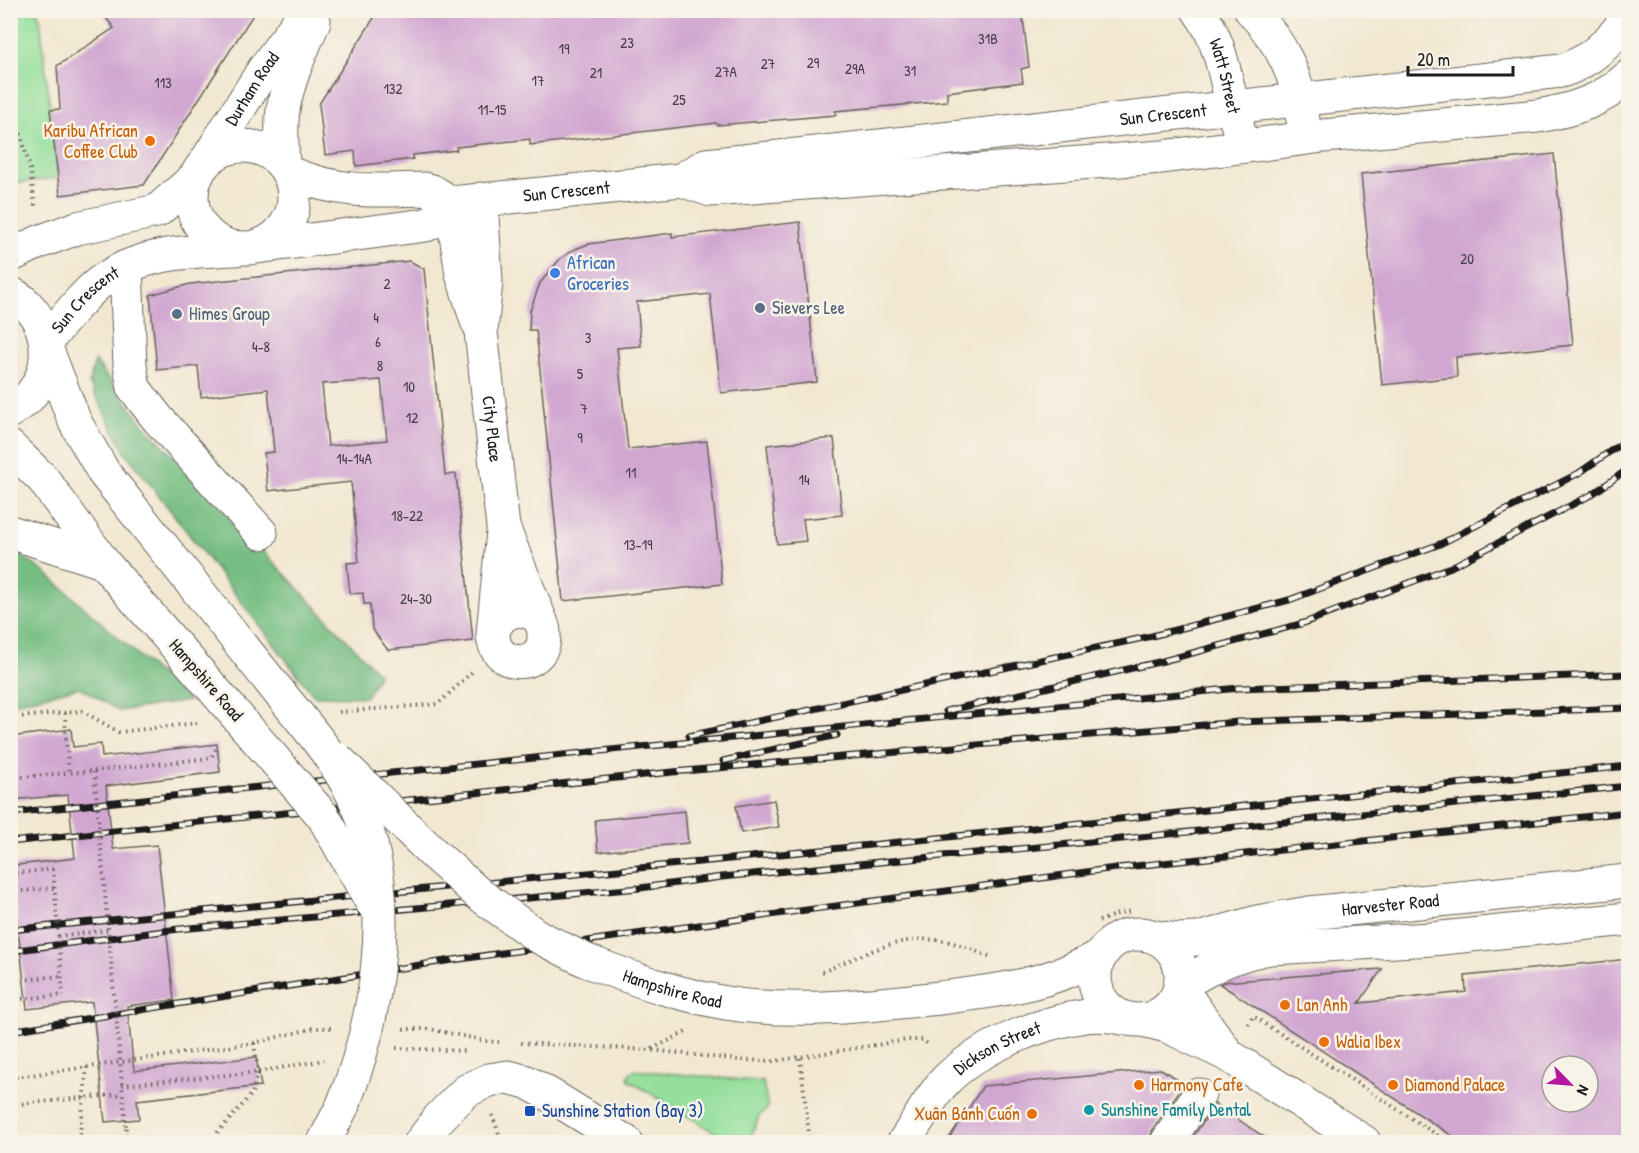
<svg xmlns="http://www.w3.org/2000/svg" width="1639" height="1153" font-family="'Patrick Hand',sans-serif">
<rect width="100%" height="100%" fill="#f7f3e8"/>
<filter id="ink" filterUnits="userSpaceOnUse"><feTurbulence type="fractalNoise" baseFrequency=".0167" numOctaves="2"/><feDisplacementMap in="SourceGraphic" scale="12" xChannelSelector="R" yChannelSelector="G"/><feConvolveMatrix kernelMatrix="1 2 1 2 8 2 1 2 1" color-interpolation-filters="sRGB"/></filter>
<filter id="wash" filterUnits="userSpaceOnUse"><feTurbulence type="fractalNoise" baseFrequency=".008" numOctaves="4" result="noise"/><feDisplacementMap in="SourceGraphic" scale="24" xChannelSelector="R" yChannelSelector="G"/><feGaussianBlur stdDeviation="1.35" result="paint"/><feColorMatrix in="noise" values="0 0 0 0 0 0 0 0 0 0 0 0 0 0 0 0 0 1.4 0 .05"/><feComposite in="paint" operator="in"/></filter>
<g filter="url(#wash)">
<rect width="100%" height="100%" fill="#f2e8d1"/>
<path fill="#94df9c" stroke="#587e5c" stroke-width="1.5" d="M10 11H37L40 19 58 178 11 184Z
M634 1070 763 1082 768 1108 759 1116 749 1142H730L630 1081 628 1078 630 1073Z"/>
<path fill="#77be84" stroke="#4a6d50" stroke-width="1.5" d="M95 361 144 425 379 674 366 697 314 696 125 452 89 383Z
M11 548 47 574 189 701 119 711 80 687 11 704Z"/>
<g id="blocks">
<path fill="#d1a7d2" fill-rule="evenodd" d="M100 10H256L144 185 60 195 50 110 60 109 57 66 114 28Z
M379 10H1022L1029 67 1021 69 1023 82 947 92V101L835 111 836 115 717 125 716 123 530 145V139L456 147 457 150 413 155V159L356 166 355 151 325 155 319 104Z
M1554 154 1573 345 1456 357 1457 377 1382 385 1361 174Z
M800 222 817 382 721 393 710 294 637 302 641 346 617 348 628 449 707 441 722 584 563 601 536 330H529L530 311 540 283 560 259 573 250 588 244 672 233V237Z
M410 261 424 269 445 475 456 474 473 641 388 650 372 629 370 604H364L363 593 350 594 347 563 359 562 351 482 268 491 264 453 274 452 268 389 201 397 198 366 157 370 150 295 190 284ZM381 380 387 440 328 446 322 384Z
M834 438 842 515 803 519 806 541 777 544 767 445Z
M71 729 73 747 101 744 102 757 217 744 220 772 106 786 113 849 157 845 174 1000 127 1006 134 1071 256 1057 261 1086 137 1100 139 1119 105 1122 92 1002 27 1009 15 903H10V866L75 858 68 795 10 800V737Z
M774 800 779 827 741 833 736 806Z
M685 811 688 843 598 852 595 820Z
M1629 959V1143H1463L1220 984 1224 982 1382 969 1359 1003 1466 992 1465 976ZM1552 1066H1588V1102H1552Z
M1161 1069 1184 1084 1152 1131 1149 1143H946L983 1086Z
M1215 1104 1273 1143H1189Z"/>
</g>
</g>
<g filter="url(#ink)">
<use href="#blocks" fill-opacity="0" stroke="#67635b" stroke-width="1.5"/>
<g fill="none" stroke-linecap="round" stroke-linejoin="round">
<g stroke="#67635b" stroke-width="35">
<g id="minor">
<path id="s1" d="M1198 10C1224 44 1226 88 1238 127"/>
<path d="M1251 10C1283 45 1297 74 1303 120"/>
<path id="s2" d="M289 173C340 193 371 191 424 189L432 191 451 203 681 180 711 190 1162 157 1323 136 1538 116C1573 110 1602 101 1628 77"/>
<path id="s3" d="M681 180 706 165 1561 71C1591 62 1610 41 1628 18"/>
<path id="s4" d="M481 199 486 282 481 331 503 527 542 624"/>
<path d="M451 203 462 274 477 321"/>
<path d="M249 248 426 225 434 221 451 203"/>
<path d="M126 267 130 365 134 388 158 419 261 533"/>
<path d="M493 633C501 600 546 605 544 637 543 671 493 670 493 633L503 532"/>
<circle cx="1138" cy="977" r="43"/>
<path id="s5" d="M1156 937 1178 940 1198 939 1257 922 1309 913 1628 881"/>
<path id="s6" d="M587 961C636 980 687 998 739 1005 806 1013 873 1005 939 998 997 991 1049 985 1100 956"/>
<path d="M1181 985C1211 967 1234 954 1270 948L1432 939 1628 919"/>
<path d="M1180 988 1226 1052"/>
<path d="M1143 1020 1167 1026 1228 1055 1364 1142"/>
<path d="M421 1142 440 1117 466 1091 489 1080 508 1077 527 1082 550 1095 626 1142"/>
<path id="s7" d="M904 1142C917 1123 929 1099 945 1081 977 1048 1041 1022 1086 1016 1100 1014 1114 1016 1128 1019"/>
<path d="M1167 1142 1199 1095"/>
</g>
</g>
<g stroke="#67635b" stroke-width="35">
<g id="major">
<circle cx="243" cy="197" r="51"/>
<path id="s8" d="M205 163 264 69 307 10"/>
<path d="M283 164C282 144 280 124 284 104 290 75 303 48 314 21"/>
<path d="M10 256 39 242 77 228 157 211 197 176"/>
<path d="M10 293C47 310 58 362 32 393 27 401 18 406 10 411"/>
<path id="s9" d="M46 342C63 322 79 299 99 283 137 253 190 251 236 249"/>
<path d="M47 350 75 422 104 473 278 691"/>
<path d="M10 447 43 479 103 562 222 699"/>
<path d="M10 532 103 562"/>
<path d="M324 1142 343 1105"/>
</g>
</g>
<path stroke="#67635b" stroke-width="4" stroke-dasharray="1.5 4.5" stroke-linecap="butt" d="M10 119 21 135 30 169 35 206
M339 712 438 704 472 672
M65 713 66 739
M10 718 82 711 119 732 197 723
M94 771 211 758 218 746
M10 778 69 773
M10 874 53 869
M10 892 54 888
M1099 921 1120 913 1132 911
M58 936 108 930
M822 972C861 956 900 933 944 941 959 943 974 951 989 956
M10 981 62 976
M10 1000 63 995
M1248 1024 1253 1016 1448 1142
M403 1029H430L486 1041 499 1042
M254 1043 258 1072 324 1060
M521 1043 651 1050 739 1060 775 1061 907 1040H923L930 1046
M396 1048 466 1051
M652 1049 688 1031
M800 1058 810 1142
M87 1067 254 1043 314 1028H332
M10 1078 87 1067 79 1142
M122 1085 258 1072 252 1094 209 1142
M492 1115 502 1142
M126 1128 127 1142"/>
<use href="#minor" stroke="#fff" stroke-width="33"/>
<use href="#major" stroke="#fff" stroke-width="33"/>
<g stroke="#1c1c1c" stroke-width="7">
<path id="rail" d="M946 711 1163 661 1304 623 1451 567 1591 495 1628 469
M689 736 1152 636 1289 600 1440 544 1579 473 1628 439
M723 761 837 735
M10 813 630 748 1239 688 1628 674
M10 842 673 772 1238 722 1628 708
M10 930 851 847 1628 766
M10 951 179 929 640 888 722 877 1112 840 1628 786
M10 1031 439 962 741 919 1108 869 1628 812"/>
</g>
<use href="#rail" stroke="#f7f3e8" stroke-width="4.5" stroke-dasharray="14" stroke-linecap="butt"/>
<g stroke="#67635b" stroke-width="35" stroke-linecap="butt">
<path id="minor-bridge" d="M337 759 434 854 480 895 537 936 587 961"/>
</g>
<g stroke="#67635b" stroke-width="35" stroke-linecap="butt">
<path id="major-bridge" d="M278 691C311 731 349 774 365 824 395 912 376 1021 343 1105
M222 699 323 816 373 904"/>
</g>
<path stroke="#67635b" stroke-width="4" stroke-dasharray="1.5 4.5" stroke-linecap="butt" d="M66 739 69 773 94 771 126 1128
M53 869 63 995
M10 1105 123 1094"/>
<use href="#minor-bridge" stroke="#fff" stroke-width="33"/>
<use href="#major-bridge" stroke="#fff" stroke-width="33"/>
</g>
</g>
<g fill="#e8710a" stroke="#f7f3e8" stroke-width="2">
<circle cx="150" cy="141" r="6"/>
<circle cx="1285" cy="1005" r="6"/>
<circle cx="1324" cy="1042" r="6"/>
<circle cx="1139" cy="1085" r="6"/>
<circle cx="1393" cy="1085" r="6"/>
<circle cx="1032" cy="1114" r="6"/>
</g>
<circle fill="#3f7fe0" stroke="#f7f3e8" stroke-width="2" cx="555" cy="273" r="6"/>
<g fill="#5c6f8a" stroke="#f7f3e8" stroke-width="2">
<circle cx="760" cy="308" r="6"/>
<circle cx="177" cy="314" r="6"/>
</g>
<circle fill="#0f9aa8" stroke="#f7f3e8" stroke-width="2" cx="1089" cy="1110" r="6"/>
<rect fill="#1a4fb4" stroke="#f7f3e8" stroke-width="2" x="524" y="1105" width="12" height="12" rx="3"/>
<g text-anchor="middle" stroke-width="5" stroke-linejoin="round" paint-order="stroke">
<g font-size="15" fill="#493f4a">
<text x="988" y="44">31B</text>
<text x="627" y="48">23</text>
<text x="564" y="54">19</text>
<text x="813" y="68">29</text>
<text x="768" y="69">27</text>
<text x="855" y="74">29A</text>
<text x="910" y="76">31</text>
<text x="726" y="77">27A</text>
<text x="596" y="78">21</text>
<text x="538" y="86">17</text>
<text x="163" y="88">113</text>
<text x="393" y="94">132</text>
<text x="679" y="105">25</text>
<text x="492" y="115">11-15</text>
<text x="1467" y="264">20</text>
<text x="387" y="289">2</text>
<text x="376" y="323">4</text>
<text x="588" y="343">3</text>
<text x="378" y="347">6</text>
<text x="261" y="352">4-8</text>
<text x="380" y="371">8</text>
<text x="580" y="379">5</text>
<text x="409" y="392">10</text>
<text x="584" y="414">7</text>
<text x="412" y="423">12</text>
<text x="580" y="443">9</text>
<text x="354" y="464">14-14A</text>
<text x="631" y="478">11</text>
<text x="804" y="485">14</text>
<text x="407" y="521">18-22</text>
<text x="638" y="550">13-19</text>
<text x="416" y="604">24-30</text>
</g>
<g font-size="18" fill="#1c1c1c" stroke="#f7f3e8">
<text dy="6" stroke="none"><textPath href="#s1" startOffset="72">Watt Street</textPath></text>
<text dy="6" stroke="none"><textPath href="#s8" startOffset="88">Durham Road</textPath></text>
<text dy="6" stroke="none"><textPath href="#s3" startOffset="489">Sun Crescent</textPath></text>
<text dy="6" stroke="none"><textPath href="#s2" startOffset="284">Sun Crescent</textPath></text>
<text dy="6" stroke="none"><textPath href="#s9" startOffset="58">Sun Crescent</textPath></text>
<text dy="6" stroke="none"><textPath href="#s4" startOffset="231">City Place</textPath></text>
<text transform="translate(206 680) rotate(49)" y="6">Hampshire Road</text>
<text dy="6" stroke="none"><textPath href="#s5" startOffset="238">Harvester Road</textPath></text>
<text dy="6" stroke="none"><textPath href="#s6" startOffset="90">Hampshire Road</textPath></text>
<text dy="6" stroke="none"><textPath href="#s7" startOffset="136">Dickson Street</textPath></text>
</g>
<g font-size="18" fill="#c56008" stroke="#f7f3e8" text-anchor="start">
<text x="138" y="137" text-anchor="end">Karibu African<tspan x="138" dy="21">Coffee Club</tspan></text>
<text x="1297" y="1011">Lan Anh</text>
<text x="1336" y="1048">Walia Ibex</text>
<text x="1151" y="1091">Harmony Cafe</text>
<text x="1405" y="1091">Diamond Palace</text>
<text x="1020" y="1120" text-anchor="end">Xuân Bánh Cuốn</text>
</g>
<g font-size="18" fill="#366cbe" stroke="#f7f3e8" text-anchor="start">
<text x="567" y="269">African<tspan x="567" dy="21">Groceries</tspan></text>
</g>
<g font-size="18" fill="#4e5e75" stroke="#f7f3e8" text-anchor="start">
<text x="772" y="314">Sievers Lee</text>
<text x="189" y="320">Himes Group</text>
</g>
<g font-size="18" fill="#0d838f" stroke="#f7f3e8" text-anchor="start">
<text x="1101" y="1116">Sunshine Family Dental</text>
</g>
<g font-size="18" fill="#164399" stroke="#f7f3e8" text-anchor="start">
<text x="542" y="1117">Sunshine Station (Bay 3)</text>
</g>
</g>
<rect width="1639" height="1153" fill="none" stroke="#f7f3e8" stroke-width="36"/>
<g transform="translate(1570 1084) rotate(115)"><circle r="28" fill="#f7f3e8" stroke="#9f9d96" stroke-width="1.5"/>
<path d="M0-4.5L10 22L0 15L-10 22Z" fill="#b5179e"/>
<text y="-9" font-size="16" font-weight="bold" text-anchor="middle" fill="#1c1c1c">N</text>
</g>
<path d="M1408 66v9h105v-9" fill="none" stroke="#1c1c1c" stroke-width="3"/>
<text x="1417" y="66" font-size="18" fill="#1c1c1c" stroke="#f7f3e8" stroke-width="4.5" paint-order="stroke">20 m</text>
</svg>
